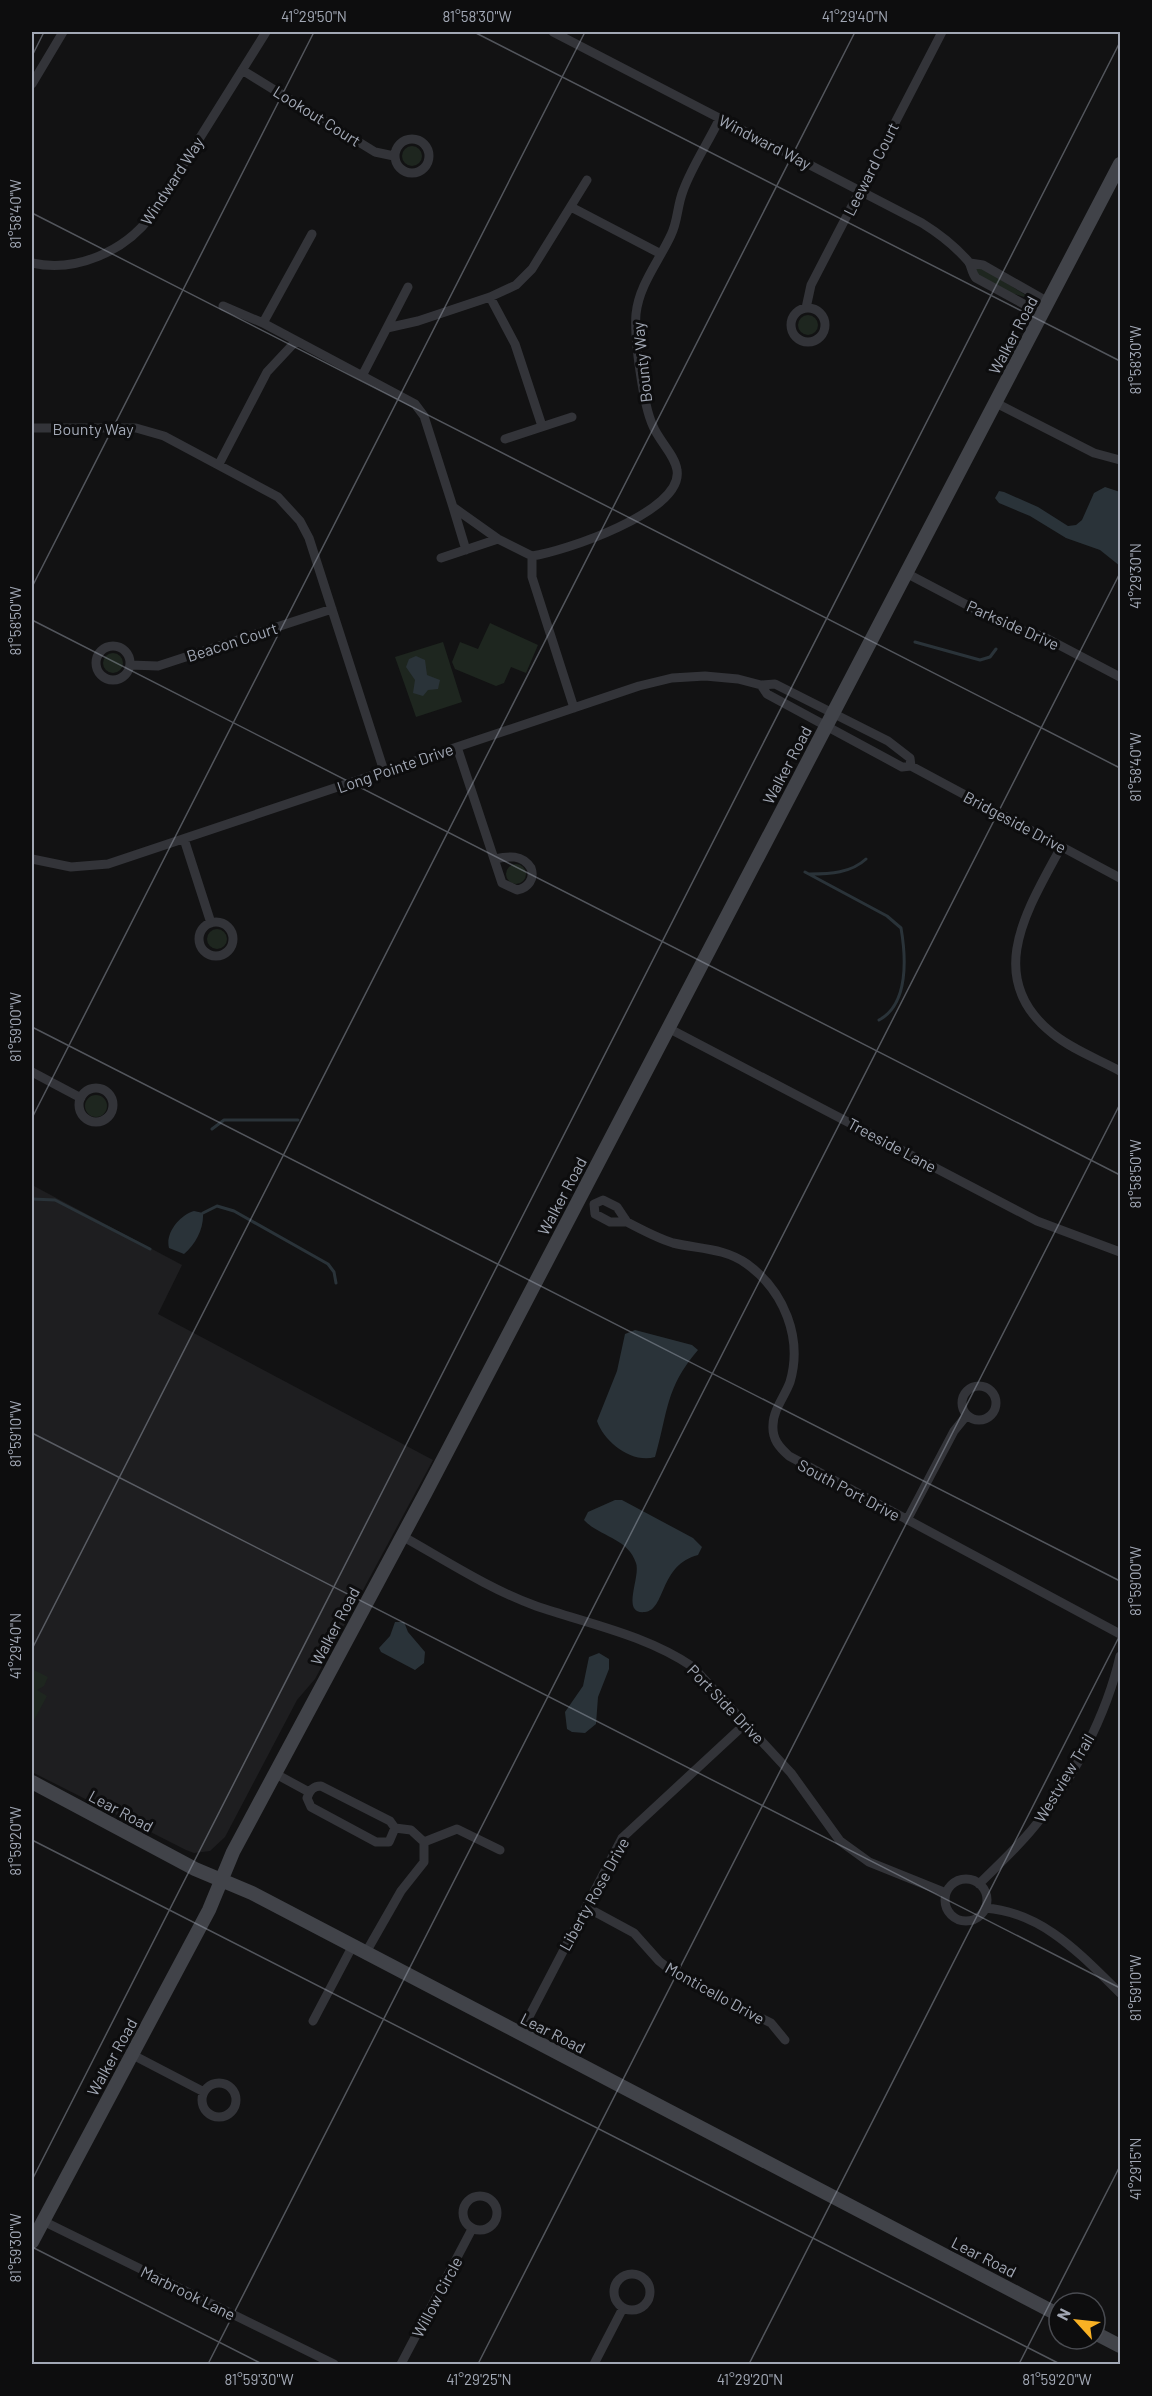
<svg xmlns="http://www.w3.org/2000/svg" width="1152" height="2396" font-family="Barlow,sans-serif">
<rect width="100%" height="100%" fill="#121213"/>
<path fill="#1e1e20" d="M32 1185 182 1265 158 1314 433 1460 315 1679 297 1700 225 1837 210 1851 194 1853 186 1850 32 1772Z"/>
<path fill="#1e261f" d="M402 156a10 10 0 1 1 20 0a10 10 0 1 1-20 0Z
M980 266 1027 296 1028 298C1007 292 990 287 974 270Z
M798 325a10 10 0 1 1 20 0a10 10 0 1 1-20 0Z
M490 623 538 645 526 673 511 667 504 683 496 686 455 669 452 662 460 642 478 649Z
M443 642 462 702 416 717 395 657Z
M103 663a10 10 0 1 1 20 0a10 10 0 1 1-20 0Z
M506 874a10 10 0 1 1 20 0a10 10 0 1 1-20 0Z
M207 939a10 10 0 1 1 20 0a10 10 0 1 1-20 0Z
M85 1106a11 11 0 1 1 22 0a11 11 0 1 1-22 0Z
M32 1669 48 1677 44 1686 37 1690 47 1696 32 1724Z"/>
<path fill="#2a3339" d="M1105 487 1120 492V566L1100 550 1066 538 1030 516 999 503 995 498 999 491 1004 492 1038 507 1068 526 1076 525 1082 520 1094 493Z
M416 656 425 660 427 675 440 680 438 689 428 690 423 696 413 693 415 680 406 667 409 659Z
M194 1211 203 1213C204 1228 196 1244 184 1254L169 1248C165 1233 180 1215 194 1211Z
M635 1330 692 1345 698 1350C665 1388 668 1413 655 1457 632 1464 604 1442 597 1421L617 1371 625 1334Z
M615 1500H622L693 1538 702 1547 698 1555C659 1565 666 1610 645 1612 620 1615 641 1577 636 1563 628 1538 600 1537 584 1520L588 1512Z
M395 1622H404L408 1632 425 1652 424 1663 415 1670 381 1652 379 1648 390 1636Z
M599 1653 609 1659V1669L598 1697 596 1724 585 1733 572 1732 567 1729 565 1712 583 1686 589 1657Z"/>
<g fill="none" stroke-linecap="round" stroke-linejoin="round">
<path stroke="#2a3339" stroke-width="3" d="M915 642 980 660 990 657 996 649
M805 872 887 916 901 928C906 957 909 1004 879 1020
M810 874C830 874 851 873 866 859
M212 1129 224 1120H298
M32 1199 55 1200 150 1249
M203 1213 217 1206 234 1211 328 1264 334 1272 336 1283"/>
<path stroke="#333439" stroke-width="9" d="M553 32 922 223C938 233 955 246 968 261 972 266 971 272 976 278L1042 314
M242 70 375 152 394 156
M32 84 63 32
M395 156a17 17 0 1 1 34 0a17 17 0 1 1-34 0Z
M571 207 661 254
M32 263C76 273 125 251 151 216L266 32
M970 263 983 265 1048 302
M490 297 515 344 542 426
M223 306 263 323 415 404 424 416 453 507 498 539 532 556
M806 308 811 285 942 32
M791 325a17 17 0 1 1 34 0a17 17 0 1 1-34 0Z
M263 323 312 234
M387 328 418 321 490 297 516 285 532 269 587 180
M362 376 408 287
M996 403 1094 453 1120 460
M32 428H136L164 436 278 497 300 521 309 538 384 771
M505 439 572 417
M219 464 267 372 296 341
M453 507 466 550
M441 558 498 539
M906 573 1007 626 1042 636 1120 677
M96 663a17 17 0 1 1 34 0a17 17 0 1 1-34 0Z
M130 665 158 666 332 609
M761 685 767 694 902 767 911 766 1120 878
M574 708 532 577V556C562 552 684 512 677 470 675 455 659 441 653 426 643 405 634 338 636 314 639 285 659 261 671 235 678 221 677 206 683 191 692 166 708 143 720 118
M457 747 502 883 517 890C528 888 535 879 531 868 522 854 509 856 494 859
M184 839 211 923
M1061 847C1029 907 982 977 1052 1033 1071 1049 1098 1059 1120 1071
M32 859 71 867 108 864 639 686 672 678 705 676 738 679 761 685 775 684 888 741 910 758 911 766
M199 939a17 17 0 1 1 34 0a17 17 0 1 1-34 0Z
M668 1028 1037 1221 1120 1252
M32 1072 81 1098
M79 1105a17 17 0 1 1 34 0a17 17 0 1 1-34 0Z
M603 1200 617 1207 627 1222H610L595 1214 594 1204Z
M627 1222C642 1230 657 1238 673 1243 699 1249 725 1248 747 1264 784 1291 803 1338 790 1382 785 1396 773 1410 773 1425 772 1439 779 1447 789 1456L1120 1634
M962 1403a17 17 0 1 1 34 0a17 17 0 1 1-34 0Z
M907 1520 954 1431 967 1415
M402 1536C445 1560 489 1589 536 1606 589 1624 646 1635 693 1667L791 1773 840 1841 869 1862 946 1893
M274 1773 309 1792
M321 1786 390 1821 395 1828 389 1842H376L311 1807 307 1798C310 1790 313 1786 321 1786Z
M395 1828 411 1830 424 1842
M945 1900a21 21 0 1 1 42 0a21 21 0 1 1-42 0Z
M979 1884C998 1865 1017 1848 1034 1827 1072 1782 1107 1714 1120 1656
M586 1907 634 1933 659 1961 678 1976 771 2023 785 2040
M985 1908C1043 1912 1081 1955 1120 1993
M365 1954 401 1891 424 1862V1842L457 1829 500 1850
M313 2021 352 1947
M520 2034 622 1838 745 1724
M131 2054 204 2092
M202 2100a17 17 0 1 1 34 0a17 17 0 1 1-34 0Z
M463 2213a17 17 0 1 1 34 0a17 17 0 1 1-34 0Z
M43 2221 334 2364
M614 2292a18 18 0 1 1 36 0a18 18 0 1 1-36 0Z
M401 2364 472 2229
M594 2364 623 2308"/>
<path stroke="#414349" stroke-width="14" d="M32 1782 195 1869 252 1893 1059 2315
M32 2242 209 1910 233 1852 426 1492 1120 164
M1095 2333 1120 2346"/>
</g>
<path fill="none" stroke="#a2a8b5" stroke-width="1.5" stroke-opacity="0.45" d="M474 32 1120 361M32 56 44 32M32 213 1120 768M32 587 314 32M32 620 1120 1175M32 1027 1120 1581M32 1118 585 32M32 1433 1120 1988M32 1649 855 32M32 1840 1060 2364M32 2180 1120 42M32 2247 262 2364M208 2364 1120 573M478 2364 1120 1104M749 2364 1120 1635M1019 2364 1120 2166"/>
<g text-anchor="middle" stroke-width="6" stroke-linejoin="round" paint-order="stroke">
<g font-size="16" fill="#a2a8b5" stroke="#0d0d0e">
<text transform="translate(317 116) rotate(32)" y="6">Lookout Court</text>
<text transform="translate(765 142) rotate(27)" y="6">Windward Way</text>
<text transform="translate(871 169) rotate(-63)" y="6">Leeward Court</text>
<text transform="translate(172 181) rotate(-57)" y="6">Windward Way</text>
<text transform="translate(1013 335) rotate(-62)" y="6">Walker Road</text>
<text transform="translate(642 362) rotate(-96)" y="6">Bounty Way</text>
<text x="93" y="435">Bounty Way</text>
<text transform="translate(1013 625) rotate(24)" y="6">Parkside Drive</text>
<text transform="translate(232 642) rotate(-18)" y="6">Beacon Court</text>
<text transform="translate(787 765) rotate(-62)" y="6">Walker Road</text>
<text transform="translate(395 768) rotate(-19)" y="6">Long Pointe Drive</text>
<text transform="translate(1015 822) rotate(28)" y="6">Bridgeside Drive</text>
<text transform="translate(892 1145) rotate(28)" y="6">Treeside Lane</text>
<text transform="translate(562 1196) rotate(-62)" y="6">Walker Road</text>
<text transform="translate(849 1490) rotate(28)" y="6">South Port Drive</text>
<text transform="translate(335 1626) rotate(-62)" y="6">Walker Road</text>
<text transform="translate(726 1704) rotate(46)" y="6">Port Side Drive</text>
<text transform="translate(1064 1778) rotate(-59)" y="6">Westview Trail</text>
<text transform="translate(121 1811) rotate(28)" y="6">Lear Road</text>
<text transform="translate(594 1894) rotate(-61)" y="6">Liberty Rose Drive</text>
<text transform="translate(715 1993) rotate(29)" y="6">Monticello Drive</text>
<text transform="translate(553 2033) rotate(27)" y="6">Lear Road</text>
<text transform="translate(112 2057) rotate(-61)" y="6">Walker Road</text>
<text transform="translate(984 2257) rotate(27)" y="6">Lear Road</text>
<text transform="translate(188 2293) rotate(26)" y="6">Marbrook Lane</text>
<text transform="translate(437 2297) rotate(-62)" y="6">Willow Circle</text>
</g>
</g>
<rect width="1152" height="2396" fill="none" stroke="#0d0d0e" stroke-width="66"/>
<g transform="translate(1077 2321) rotate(297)"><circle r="28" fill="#0d0d0e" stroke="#494b51" stroke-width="1.5"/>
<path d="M0-4.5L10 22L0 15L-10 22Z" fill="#f9b124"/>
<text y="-9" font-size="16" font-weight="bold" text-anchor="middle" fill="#a2a8b5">N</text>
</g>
<rect x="33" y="33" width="1086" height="2330" fill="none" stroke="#a2a8b5" stroke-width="2"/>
<g font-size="15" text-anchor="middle" fill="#a2a8b5">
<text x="314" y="22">41°29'50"N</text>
<text x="477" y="22">81°58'30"W</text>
<text x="855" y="22">41°29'40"N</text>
<text transform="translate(16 214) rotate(-90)" y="5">81°58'40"W</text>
<text transform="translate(1136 360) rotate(-90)" y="5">81°58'30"W</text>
<text transform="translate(1136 576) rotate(-90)" y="5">41°29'30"N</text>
<text transform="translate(16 621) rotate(-90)" y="5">81°58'50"W</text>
<text transform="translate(1136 767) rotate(-90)" y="5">81°58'40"W</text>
<text transform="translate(16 1027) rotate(-90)" y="5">81°59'00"W</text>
<text transform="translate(1136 1174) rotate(-90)" y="5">81°58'50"W</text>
<text transform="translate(16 1434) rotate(-90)" y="5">81°59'10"W</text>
<text transform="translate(1136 1581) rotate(-90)" y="5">81°59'00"W</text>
<text transform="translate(16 1646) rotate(-90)" y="5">41°29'40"N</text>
<text transform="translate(16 1841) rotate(-90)" y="5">81°59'20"W</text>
<text transform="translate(1136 1988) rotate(-90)" y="5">81°59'10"W</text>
<text transform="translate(1136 2169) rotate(-90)" y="5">41°29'15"N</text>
<text transform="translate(16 2248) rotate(-90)" y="5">81°59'30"W</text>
<text x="259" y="2385">81°59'30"W</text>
<text x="479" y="2385">41°29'25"N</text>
<text x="750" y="2385">41°29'20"N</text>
<text x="1057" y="2385">81°59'20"W</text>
</g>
</svg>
